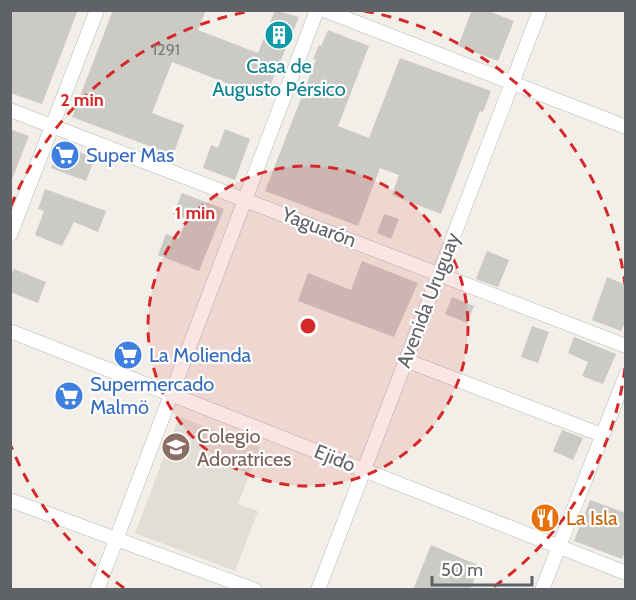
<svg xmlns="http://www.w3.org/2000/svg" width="636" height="600" font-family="Cabin,sans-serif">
<rect width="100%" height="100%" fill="#f1efe8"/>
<path fill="#e1ded6" d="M179 417 260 447 238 504 258 511 235 571 135 533Z"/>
<path fill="#cccac5" d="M10 10H78L42 104 10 93Z
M113 10H206L198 30 258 53 275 10 299 17 265 98 172 62 152 113 184 125 173 155 72 117Z
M472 10H486L514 21 498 61 458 46Z
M328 30 369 46 338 126 369 138 400 58 491 91 483 112 480 111 441 214 392 195 399 175 380 168 358 226 265 191 316 60 313 59 319 45 321 46Z
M10 129 29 136 11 182H10Z
M225 129 250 139 235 180 203 168 211 145 218 148Z
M60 145 95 158 86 181 51 168Z
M45 189 106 211 98 232 74 222 62 246 35 235 44 211 38 209Z
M182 193 224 209 199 271 158 255 166 234 179 239 187 219 173 214Z
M384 214 399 219 391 239 377 233Z
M487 251 509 260 498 287 476 279Z
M362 261 418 283 394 337 298 301 308 273 351 290Z
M14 269 46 282 38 303 10 292V278Z
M607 277 626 285V320L621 331 592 320Z
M452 297 474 306 467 323 445 314Z
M532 326 549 332 538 363 521 357Z
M574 337 616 354 603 384 582 376 588 362 568 353Z
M562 430 583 438 573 460 553 451Z
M590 500 626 513V549L622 559 574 541Z
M431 545 480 566 470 590H413Z"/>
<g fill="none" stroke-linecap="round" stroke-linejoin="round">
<g stroke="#b5b8bc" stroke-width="15">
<path id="minor" d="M324 10 626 127
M10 110 626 346
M10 235 97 10
M10 331 626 573
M405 360 602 435
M10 500 255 590
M97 590 317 10
M318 590 540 10
M542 590 626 375"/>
</g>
<use href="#minor" stroke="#fff" stroke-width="14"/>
</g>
<circle cx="308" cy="326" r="160" fill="#d62828" fill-opacity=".12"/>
<g fill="none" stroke="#d62828" stroke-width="3" stroke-dasharray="10 8">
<circle cx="308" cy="326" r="160"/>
<path d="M625 368A320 320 0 0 1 492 588M124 588A320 320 0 0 1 11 446M11 206A320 320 0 0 1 252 11M364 11A320 320 0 0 1 625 284"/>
</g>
<defs>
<g id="building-disc" transform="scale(1.5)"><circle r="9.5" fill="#0f9aa8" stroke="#fff"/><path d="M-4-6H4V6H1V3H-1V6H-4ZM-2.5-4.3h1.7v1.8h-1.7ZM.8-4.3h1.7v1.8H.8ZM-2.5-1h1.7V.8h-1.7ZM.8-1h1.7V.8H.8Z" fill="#fff"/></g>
<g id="supermarket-disc" transform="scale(1.5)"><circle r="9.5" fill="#3f7fe0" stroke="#fff"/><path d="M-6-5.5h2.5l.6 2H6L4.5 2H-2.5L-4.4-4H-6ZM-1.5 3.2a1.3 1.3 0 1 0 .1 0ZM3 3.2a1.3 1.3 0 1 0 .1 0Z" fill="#fff"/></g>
<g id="school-disc" transform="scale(1.5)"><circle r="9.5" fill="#8d6e63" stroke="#fff"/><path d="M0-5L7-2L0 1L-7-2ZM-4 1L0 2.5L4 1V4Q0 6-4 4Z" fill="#fff"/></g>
<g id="restaurant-disc" transform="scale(1.5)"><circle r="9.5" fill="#e8710a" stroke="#fff"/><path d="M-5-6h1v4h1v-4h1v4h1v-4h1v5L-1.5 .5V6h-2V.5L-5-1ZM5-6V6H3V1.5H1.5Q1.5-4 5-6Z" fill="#fff"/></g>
</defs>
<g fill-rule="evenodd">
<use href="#building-disc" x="279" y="35"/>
<use href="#supermarket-disc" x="65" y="155"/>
<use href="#supermarket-disc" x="128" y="355"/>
<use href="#supermarket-disc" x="69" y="396"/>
<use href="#school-disc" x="176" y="447"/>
<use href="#restaurant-disc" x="545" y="518"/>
</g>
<g text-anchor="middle" stroke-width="4.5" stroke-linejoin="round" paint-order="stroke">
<g font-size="16" fill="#7a7d7f">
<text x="166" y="55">1291</text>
</g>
<g font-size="20" fill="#0d838f" stroke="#fff">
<text x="279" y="73">Casa de<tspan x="279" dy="23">Augusto Pérsico</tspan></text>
</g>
<g font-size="20" fill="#366cbe" stroke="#fff" text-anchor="start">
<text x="86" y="162">Super Mas</text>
<text x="149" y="362">La Molienda</text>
<text x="90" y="391">Supermercado<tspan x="90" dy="23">Malmö</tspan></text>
</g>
<g font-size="20" fill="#5f6368" stroke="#fff">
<text transform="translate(319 227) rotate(21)" y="7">Yaguarón</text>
<text transform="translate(428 300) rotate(-69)" y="7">Avenida Uruguay</text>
<text transform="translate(335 458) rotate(22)" y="7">Ejido</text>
</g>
<g font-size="20" fill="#785e54" stroke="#fff" text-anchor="start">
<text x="197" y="443">Colegio<tspan x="197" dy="23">Adoratrices</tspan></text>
</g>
<g font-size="20" fill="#c56008" stroke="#fff" text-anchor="start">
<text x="566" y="525">La Isla</text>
</g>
</g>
<circle cx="308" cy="326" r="9" fill="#d62828" stroke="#fff" stroke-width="3"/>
<g font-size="18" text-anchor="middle" font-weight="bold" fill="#d62828" stroke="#fff" stroke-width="4.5" stroke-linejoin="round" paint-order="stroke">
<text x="82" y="106">2 min</text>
<text x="195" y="219">1 min</text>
</g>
<rect width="636" height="600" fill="none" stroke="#5f6368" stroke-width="24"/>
<path d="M432 576v9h100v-9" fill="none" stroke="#5f6368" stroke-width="3"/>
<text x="441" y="576" font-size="18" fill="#5f6368" stroke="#ffffff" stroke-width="4.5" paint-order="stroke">50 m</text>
</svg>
